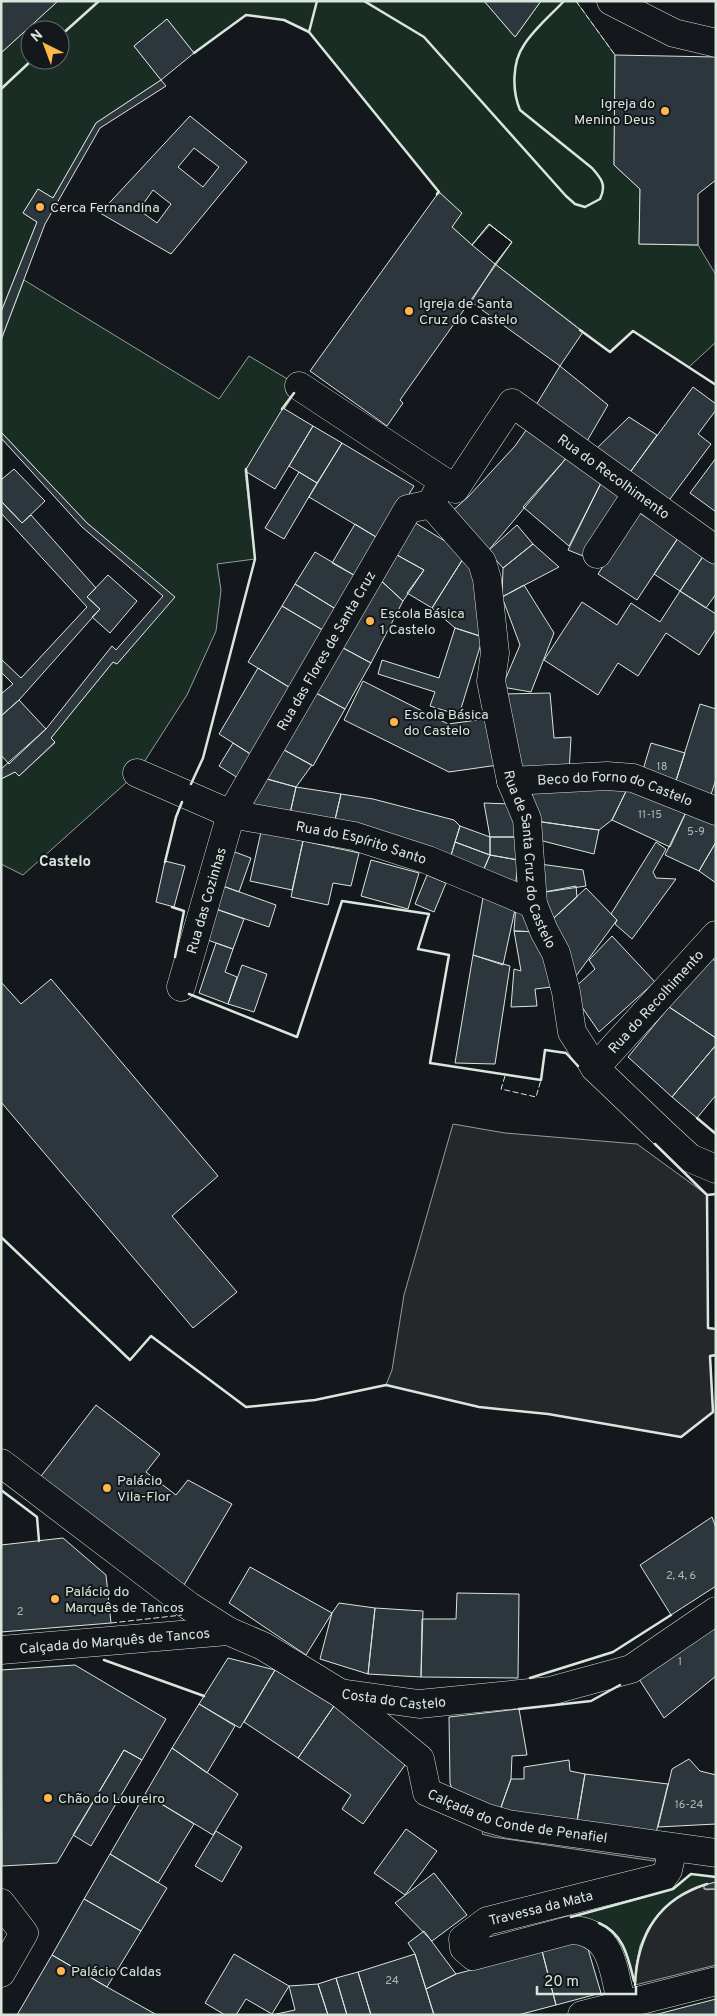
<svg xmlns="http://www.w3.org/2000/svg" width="717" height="2016" font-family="Overpass,sans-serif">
<rect width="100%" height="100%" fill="#14181c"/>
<path fill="#1a2d24" stroke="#939e99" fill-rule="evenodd" d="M58 1H484L515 37 541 1H576L615 55 614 165 640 189 639 244 698 245 716 275V342L689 367 633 331 610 352 495 264 512 242 490 225 472 245 452 227 461 213 439 192 309 32 284 20 246 15 194 53 167 19 134 46 161 80 96 123 53 198 38 189 23 213 37 222 1 312V53ZM30 30H60V60H30Z
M24 280 219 399 249 356 299 386 245 471 255 559 217 564 221 590 216 631 187 695 137 773 23 875 1 864V779L15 772 19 776 55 743 51 738 113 662 117 664 174 597 87 523 1 432V340Z
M691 1874 716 1877V1882L692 1889 648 1928 640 1946 636 1966 635 1985C625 1947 617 1916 569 1918L673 1889Z"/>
<path fill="#24282b" stroke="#939e99" d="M453 1124 505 1133 637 1144 707 1195 708 1328 716 1329V1355L710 1356 713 1412 681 1437 548 1414 479 1407 386 1385 392 1370 404 1295Z
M485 1825 655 1852 654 1861 493 1837 482 1834Z
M704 1885 706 1890 716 1889V1965L635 1985 636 1966 640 1946 648 1928 660 1912 675 1899Z"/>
<path fill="#2c363c" stroke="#d8e6dc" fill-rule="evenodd" d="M1 1H58L1 53Z
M484 1H541L515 37Z
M167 19 194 53 161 80 134 46Z
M615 55 716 57V180L698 194V245L639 244 640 189 614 165Z
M161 80 166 86 100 128 45 224 1 340V312L37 222 23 213 38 189 53 198 96 123Z
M190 116 247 162 171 254 100 213ZM194 148 219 167 203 187 178 167ZM153 190 171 204 157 223 139 210Z
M439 192 462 213 452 227 472 245 489 224 512 242 400 400 403 403 387 426 310 371Z
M489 224 512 242 495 264 472 245Z
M495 264 583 332 560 366 471 302Z
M560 366 608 405 583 448 533 410Z
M693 387 716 404V410L698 434 711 444 667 503 628 475Z
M283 408 313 426 275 489 245 471Z
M629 417 657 435 628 475 593 452Z
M313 426 342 443 317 483 289 466Z
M529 426 569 455 488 551 451 512 468 497 515 446Z
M1 432 87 523 175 597 117 664 113 662 51 738 55 742 19 776 15 772 1 779V769L46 729 112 646 116 650 163 596 82 527 1 438Z
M342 443 414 486 381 540 309 497Z
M569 455 604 477 569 546 523 507Z
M716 458V512L690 493Z
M14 469 45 501 22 523 1 501V480Z
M299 472 317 483 284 539 265 528Z
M604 477 621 490 588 558 568 550Z
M1 501 22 523 31 515 96 588 87 597 100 609 19 700 1 716V694L13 684 1 672V659L21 678 87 607 1 513Z
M638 512 678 538 637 600 598 574Z
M409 519 466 554 432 608 407 593 424 570 388 550Z
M355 524 381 540 359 578 332 563Z
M517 525 533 544 503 568 488 551Z
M678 538 704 555 680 591 654 574Z
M533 544 559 567 502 597 503 568Z
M388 550 424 570 403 601 377 577Z
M315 552 359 578 339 611 295 584Z
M466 554 477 570 483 637 455 628 432 608Z
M704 555 716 562V594L706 608 680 591Z
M108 575 137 601 110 633 92 617 100 609 87 597Z
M377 577 403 601 371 663 332 642Z
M295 584 339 611 326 632 282 606Z
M524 585 554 633 531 692 502 687 520 645 502 597Z
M680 591 716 614V629L699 655 666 633 638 676 618 663 598 695 544 660 582 602 617 625 631 603 660 622Z
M282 606 326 632 292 689 248 662Z
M455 628 483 637 459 715 430 706 435 692 378 674 382 660 439 678Z
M332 642 371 663 345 709 307 688Z
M258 668 292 689 252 755 219 734Z
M363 681 448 724 492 718 498 765 449 772 344 720Z
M307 688 345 709 313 766 275 745Z
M550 693 554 738 571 737 569 773 516 777 503 694Z
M19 700 46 729 9 764 1 755V716Z
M700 704 716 709V779L709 801 673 790Z
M233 743 252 755 238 778 219 766Z
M651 743 685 753 673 790 640 780Z
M275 745 312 765 296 787 256 776Z
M256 776 296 787 289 818 240 803Z
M631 781 612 820 599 830 535 821 532 792Z
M631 781 688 808 670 847 612 820Z
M296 787 341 794 334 824 289 818Z
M341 794 373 799 454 820 460 826 449 862 334 824Z
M484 803 511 804 516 837H490Z
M688 808 716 821V842L699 871 665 855Z
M535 821 599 830 594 854 535 839Z
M460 826 490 837V855L455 842Z
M261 832 303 841 292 890 250 881Z
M490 837H516L518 860 490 855Z
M303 841 359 853 351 886 333 883 328 905 291 897Z
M455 842 490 855 479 880 449 862Z
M656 842 666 849 653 872 656 878 676 879 632 939 615 924 617 920 611 914Z
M716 842V883L699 871Z
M232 851 251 858 239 892 220 885Z
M490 855 518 860 515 891 479 880Z
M371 860 419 873 408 909 361 896Z
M165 861 185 866 174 907 156 902Z
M533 863 583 870 586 886 539 893Z
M427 875 446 883 434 912 415 904Z
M220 885 276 905 269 927 213 908Z
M576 886 577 897 544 927 539 893Z
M586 888 617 920 576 976 544 927Z
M484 892 516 905 503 965 473 955Z
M516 905 539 932 514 931Z
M213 908 244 919 233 949 202 938Z
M514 931 539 932 560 986 535 989 537 1006 511 1007 514 969 521 971Z
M612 936 655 982 599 1032 571 991 595 969 589 960Z
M216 943 233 949 225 972 237 977 228 1004 199 993Z
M473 955 510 966 495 1064 455 1063Z
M712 959 716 961V1038L669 1007Z
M242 965 267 974 254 1012 228 1004Z
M51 979 218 1176 172 1216 237 1292 193 1328 1 1102V982L21 1004Z
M669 1007 716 1038V1045L672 1097 628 1057Z
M716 1045V1095L697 1118 672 1097Z
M96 1405 160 1454 146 1472 176 1495 188 1480 232 1504 184 1585 141 1560 38 1480Z
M712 1517 716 1528V1586L671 1615 640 1565Z
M63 1538 106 1575 111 1623 1 1632V1545Z
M250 1567 332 1613 306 1655 229 1603Z
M457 1593 519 1594 518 1678 421 1677 422 1619H456Z
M339 1603 375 1608 368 1674 320 1659 332 1613Z
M375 1608 423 1611 421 1677 368 1674Z
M711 1624 716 1631V1676L664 1718 637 1676Z
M228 1658 275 1670 240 1728 199 1704Z
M75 1665 166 1719 142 1760 124 1750 57 1863 2 1866 1 1670Z
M275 1670 334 1706 298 1758 244 1722Z
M199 1704 235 1726 207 1773 172 1748Z
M334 1706 410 1758 363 1824 342 1809 351 1795 298 1758Z
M519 1709 527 1755 512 1756 511 1779 500 1810 452 1789 450 1783 449 1717Z
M172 1748 238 1794 213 1835 145 1794Z
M124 1750 142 1760 91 1846 73 1835Z
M689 1759 700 1771 716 1775V1824L658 1827 672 1769Z
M569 1760 570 1771 585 1774 577 1821 500 1810 511 1779H524V1767Z
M585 1774 668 1784 656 1833 577 1821Z
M145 1794 194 1824 158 1883 110 1854Z
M406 1829 437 1851 405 1895 374 1873Z
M216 1831 242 1847 222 1882 195 1866Z
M110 1854 167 1888 141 1931 84 1899Z
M434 1873 467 1915 432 1941 395 1903Z
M716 1882V1889H704V1885Z
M84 1899 141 1931 107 1987 52 1955Z
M424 1931 456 1974 426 1989 415 1954 408 1943Z
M572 1943 583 1945 588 1949 601 1993 556 2005 542 1951Z
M542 1951 556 2005 518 2015H434L426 1989 456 1974Z
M234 1954 289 1986 272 2014 246 1999 236 2015H225L205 2003Z
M415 1954 434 2015H371L358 1972Z
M52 1955 107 1987 157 2015H17Z
M358 1972 371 2015H347L336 1978Z
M336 1978 347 2015H328L318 1984Z
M318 1984 328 2015H272L295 2010 289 1986Z
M716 1999V2015H654Z"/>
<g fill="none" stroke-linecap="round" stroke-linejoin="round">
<g stroke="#d8e6dc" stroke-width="29">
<g id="minor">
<path d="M611 1 674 33 716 43"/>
<path d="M299 386 443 481"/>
<path id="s1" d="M431 504 482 562 487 579 495 653 491 681 511 781 527 819 533 904 544 931 556 953 566 992 572 1032 595 1068 663 1133 690 1158 716 1169"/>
<path id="s2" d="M431 504 443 481 455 489 512 403 716 550"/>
<path d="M597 554 637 493"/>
<path id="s3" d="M137 773 231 814 354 836 428 860 533 904"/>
<path id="s4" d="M511 781 607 776 633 778 716 811"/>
<path id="s5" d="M181 987 231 814 408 509 431 504"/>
<path id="s6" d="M595 1068 716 935"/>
<path id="s7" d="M1 1463 189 1606 228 1631 263 1646 340 1693 419 1704 550 1691 631 1669 716 1611"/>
<path id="s8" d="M1 1650 228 1631"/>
<path id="s9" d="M340 1693 420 1759 427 1792 487 1818 508 1824 716 1853"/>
<path d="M1 1903 24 1933 1 1973"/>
<path id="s10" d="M622 2005C613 1972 614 1931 571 1930L473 1956 464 1948 463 1939 487 1921 663 1877 668 1870 673 1848"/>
<path d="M582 2015 716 1981"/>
</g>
</g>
<use href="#minor" stroke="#14181c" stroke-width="28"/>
<path stroke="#d8e6dc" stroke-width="1" stroke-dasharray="6 2.5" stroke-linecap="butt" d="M576 1 615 55
M505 1076 501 1089 536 1097 541 1080
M111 1623 182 1615"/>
<path stroke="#d8e6dc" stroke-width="2.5" d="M364 1 424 37 566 196 575 204 585 207 600 199C607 185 601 178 592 168L520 110C512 91 512 62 524 45 534 29 551 15 564 1
M309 32 317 1
M60 36 99 1
M194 53 246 15 284 20 309 32 439 192 437 194
M1 89 32 60
M580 330 610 352 633 331 716 385
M282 409 294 393
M191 784 203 758 255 559 246 469
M165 862 176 817 182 802
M172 907 184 911 175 957
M189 994 297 1037 342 901 429 914 418 949 449 955 430 1063 541 1080 545 1050 566 1053 578 1066
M697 1118 716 1134
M655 1144 707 1195 708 1328 716 1329
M707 1195 716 1194
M1 1237 130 1360 151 1336 246 1407 315 1400 386 1385 479 1407 548 1414 681 1437 713 1412 710 1356 716 1355
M1 1490 37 1517 39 1541
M104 1660 204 1696
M530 1678 613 1652 671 1615
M519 1709 591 1701 620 1685
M571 1917 673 1889 691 1874 716 1877
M599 1923C624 1934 628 1957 634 1981
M635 1985C637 1936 658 1899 707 1884"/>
</g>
<g fill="#ffb74d" stroke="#14181c" stroke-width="2">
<circle cx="665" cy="111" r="5"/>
<circle cx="40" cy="207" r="5"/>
<circle cx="409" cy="311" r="5"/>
<circle cx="370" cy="621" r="5"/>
<circle cx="394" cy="722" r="5"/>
<circle cx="107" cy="1488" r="5"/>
<circle cx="55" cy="1599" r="5"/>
<circle cx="48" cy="1798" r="5"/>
<circle cx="61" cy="1971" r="5"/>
</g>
<g text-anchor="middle" stroke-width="4" stroke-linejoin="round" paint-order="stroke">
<g font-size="11" fill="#adbab4">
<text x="662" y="770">18</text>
<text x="650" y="818">11-15</text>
<text x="696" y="835">5-9</text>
<text x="681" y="1579">2, 4, 6</text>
<text x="20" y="1615">2</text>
<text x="680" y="1665">1</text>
<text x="689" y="1808">16-24</text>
<text x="392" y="1984">24</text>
</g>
<g font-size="14" fill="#d8e6dc" stroke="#14181c" text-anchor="start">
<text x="655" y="108" text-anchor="end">Igreja do<tspan x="655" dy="16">Menino Deus</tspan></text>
<text x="50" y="212">Cerca Fernandina</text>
<text x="419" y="308">Igreja de Santa<tspan x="419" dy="16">Cruz do Castelo</tspan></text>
<text x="380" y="618">Escola Básica<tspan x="380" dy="16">1 Castelo</tspan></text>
<text x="404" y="719">Escola Básica<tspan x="404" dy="16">do Castelo</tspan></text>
<text x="117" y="1485">Palácio<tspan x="117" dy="16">Vila-Flor</tspan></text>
<text x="65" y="1596">Palácio do<tspan x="65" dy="16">Marquês de Tancos</tspan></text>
<text x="58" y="1803">Chão do Loureiro</text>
<text x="71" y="1976">Palácio Caldas</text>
</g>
<g font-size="14" fill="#d8e6dc" stroke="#14181c">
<text dy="5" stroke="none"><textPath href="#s2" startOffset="269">Rua do Recolhimento</textPath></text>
<text dy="5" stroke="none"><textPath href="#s5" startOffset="369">Rua das Flores de Santa Cruz</textPath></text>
<text dy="5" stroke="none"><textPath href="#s4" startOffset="106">Beco do Forno do Castelo</textPath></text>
<text dy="5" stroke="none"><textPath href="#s3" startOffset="236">Rua do Espírito Santo</textPath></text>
<text dy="5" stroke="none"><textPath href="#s1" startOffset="381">Rua de Santa Cruz do Castelo</textPath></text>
<text dy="5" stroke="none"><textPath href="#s5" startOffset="90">Rua das Cozinhas</textPath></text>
<text dy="5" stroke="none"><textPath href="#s6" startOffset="90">Rua do Recolhimento</textPath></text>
<text dy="5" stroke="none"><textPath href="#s8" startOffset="114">Calçada do Marquês de Tancos</textPath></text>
<text dy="5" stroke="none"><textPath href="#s7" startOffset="465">Costa do Castelo</textPath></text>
<text dy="5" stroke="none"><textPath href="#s9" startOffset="232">Calçada do Conde de Penafiel</textPath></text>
<text dy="5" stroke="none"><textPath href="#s10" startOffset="308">Travessa da Mata</textPath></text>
</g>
<g font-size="15" font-weight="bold" fill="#d8e6dc" stroke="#14181c">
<text x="65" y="866">Castelo</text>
</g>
</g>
<rect width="717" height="2016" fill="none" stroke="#d8e6dc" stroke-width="5"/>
<g transform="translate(45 45) rotate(318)"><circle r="24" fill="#14181c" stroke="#626a69"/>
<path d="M0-4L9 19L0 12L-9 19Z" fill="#ffb74d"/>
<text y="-8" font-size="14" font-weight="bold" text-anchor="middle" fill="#d8e6dc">N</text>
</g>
<path d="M537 1986v8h99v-8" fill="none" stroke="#d8e6dc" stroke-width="2.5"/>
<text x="544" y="1986" font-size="15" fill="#d8e6dc" stroke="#14181c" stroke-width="4" paint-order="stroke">20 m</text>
</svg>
